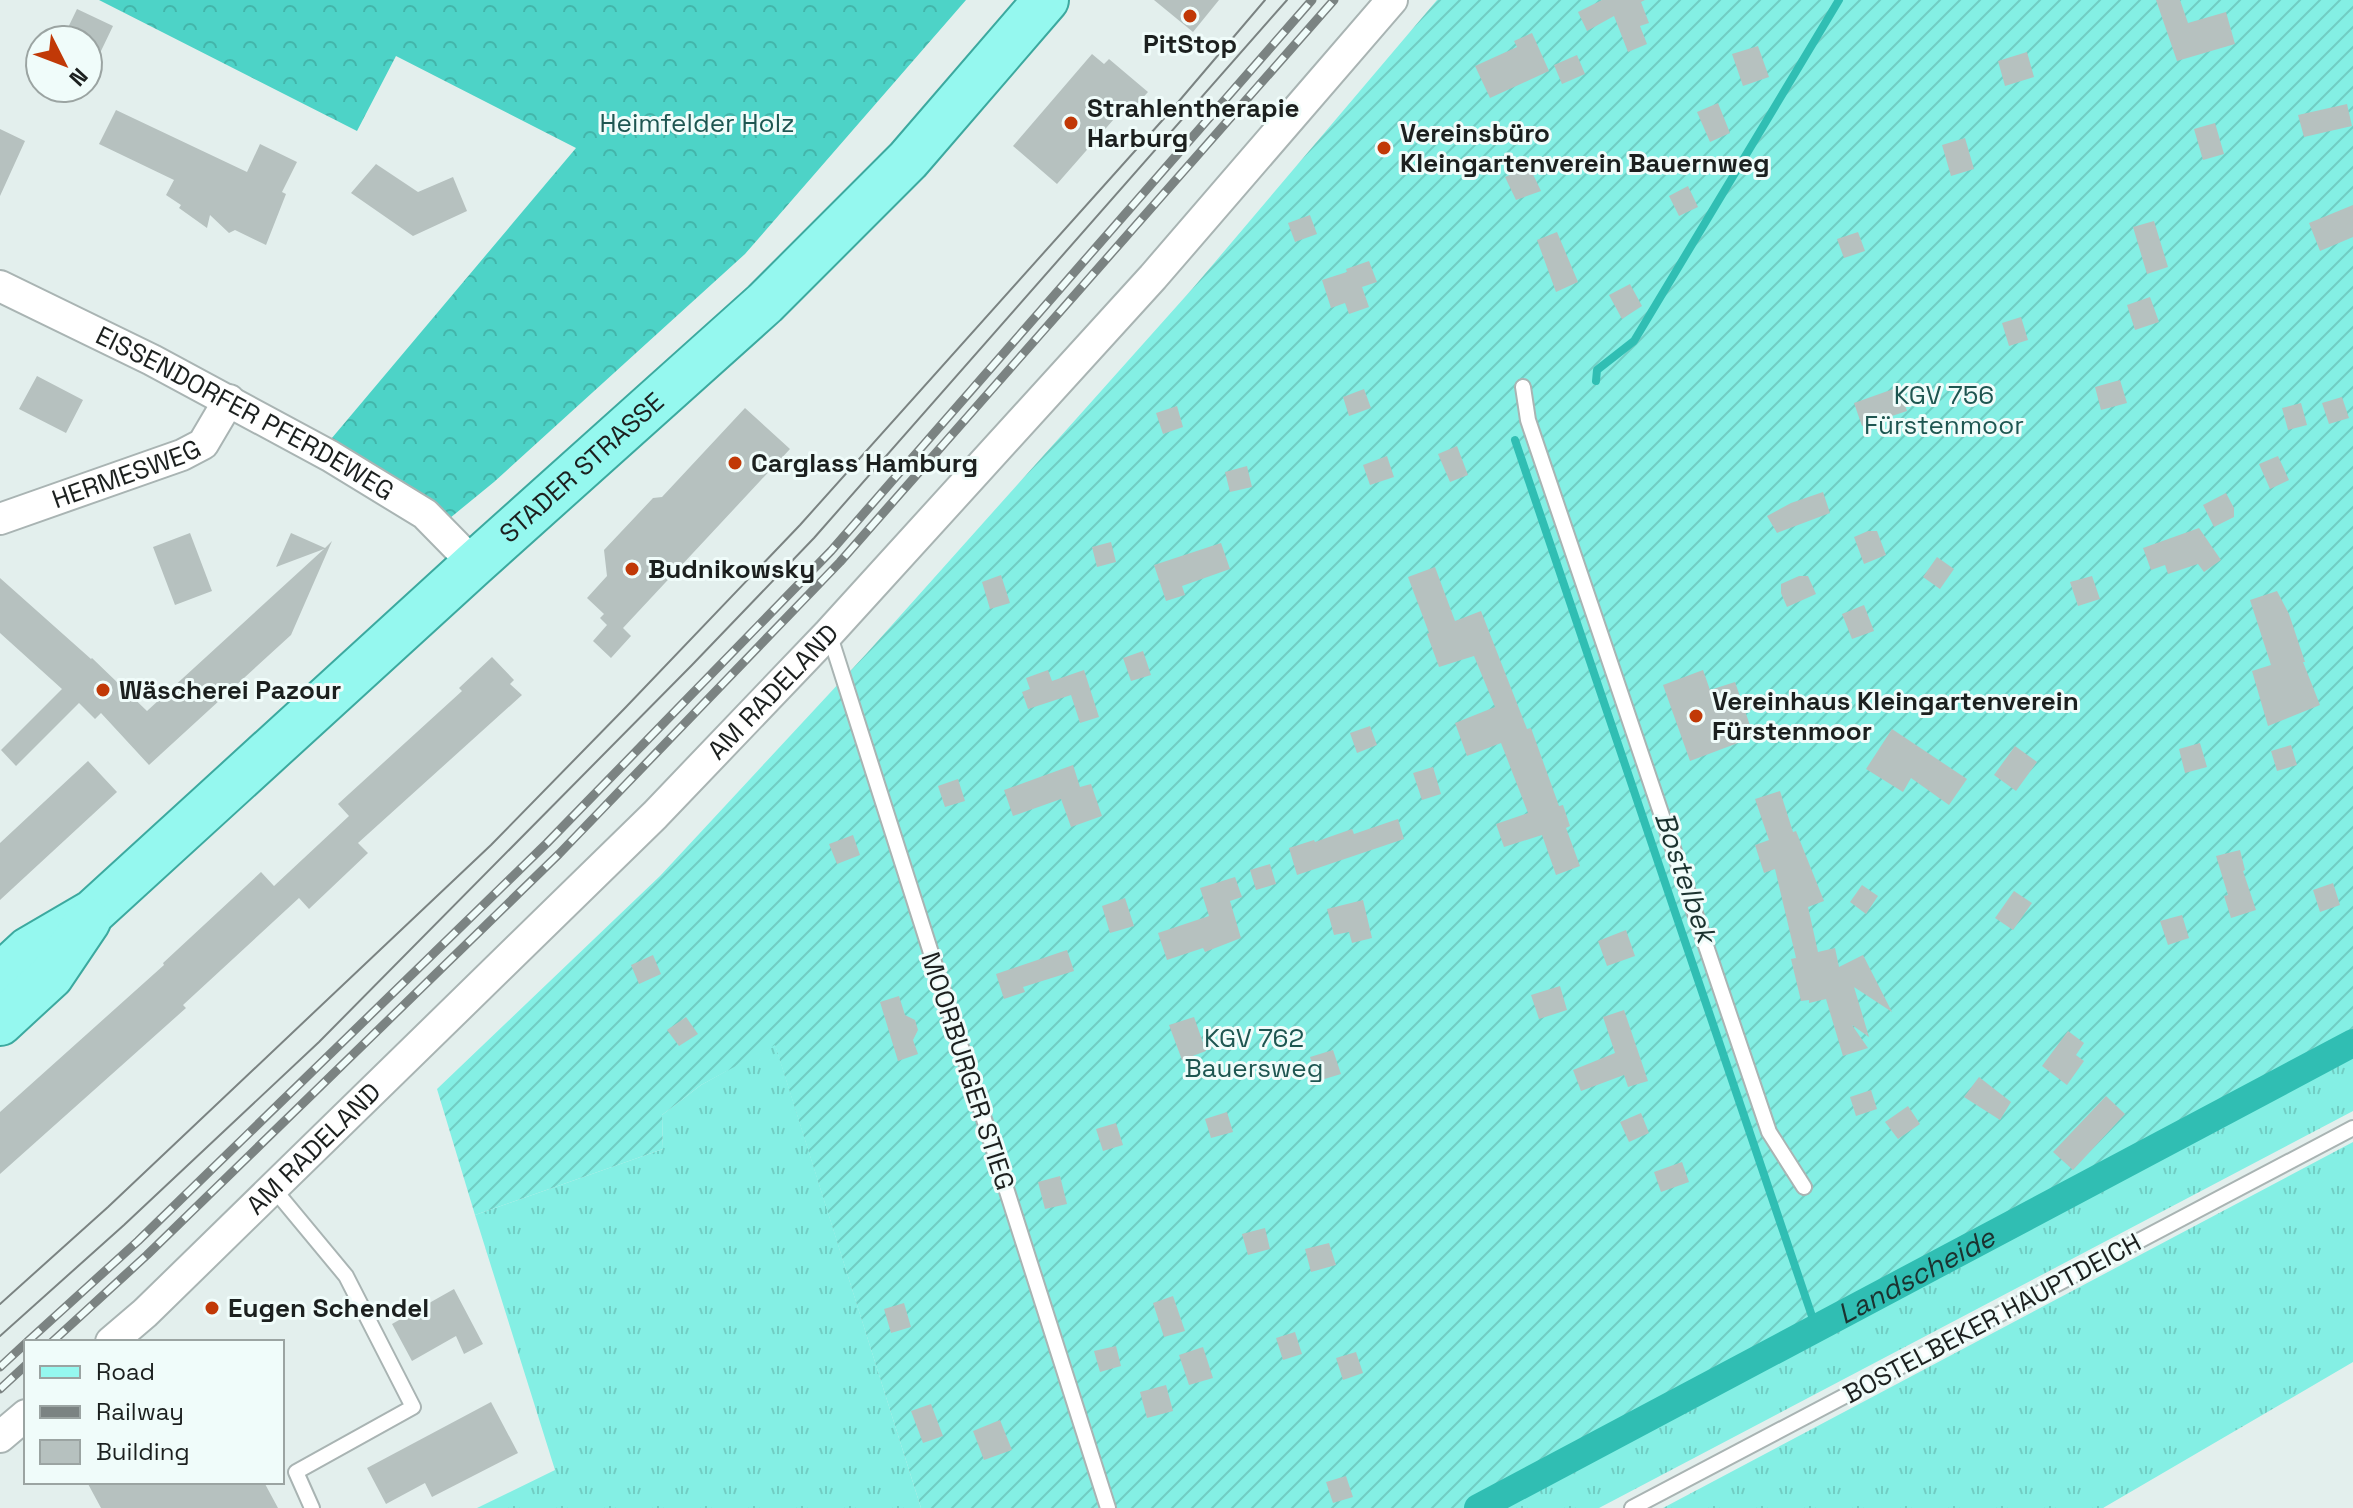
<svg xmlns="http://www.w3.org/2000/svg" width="2353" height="1508" font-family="'Space Grotesk',sans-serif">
<defs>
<pattern id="grass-tufts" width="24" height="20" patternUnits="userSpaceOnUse" patternTransform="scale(2)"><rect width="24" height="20" fill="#84efe4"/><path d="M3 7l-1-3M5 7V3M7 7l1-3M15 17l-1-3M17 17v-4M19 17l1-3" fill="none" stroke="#71cdc3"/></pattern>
<pattern id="forest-crowns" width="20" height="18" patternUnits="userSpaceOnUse" patternTransform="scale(2)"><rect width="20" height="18" fill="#4dd3c7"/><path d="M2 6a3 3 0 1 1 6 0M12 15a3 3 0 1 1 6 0" fill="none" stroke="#43b5aa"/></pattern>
<pattern id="garden-furrows" width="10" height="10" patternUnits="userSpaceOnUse" patternTransform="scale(2)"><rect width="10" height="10" fill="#84efe4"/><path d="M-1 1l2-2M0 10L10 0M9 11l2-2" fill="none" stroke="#71cdc3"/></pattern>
</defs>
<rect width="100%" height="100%" fill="#e3efed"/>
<path fill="url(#grass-tufts)" d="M775 1044 921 1508H477L555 1470 475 1215 663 1149 662 1115 701 1085Z
M2353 1050V1111L1599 1508H1506Z
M2353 1142V1362L2103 1508H1663Z"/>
<path fill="url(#forest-crowns)" d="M99 0H966L745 254 494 482 439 527 321 451 576 148 396 56 357 131Z"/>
<path fill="url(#garden-furrows)" d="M1437 0H2353V1045L1830 1325 1496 1508H921L775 1045 701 1085 662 1115 663 1149 475 1215 437 1089 660 876 867 653 1193 288Z"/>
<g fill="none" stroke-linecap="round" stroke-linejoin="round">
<path stroke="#30beb3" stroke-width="8" d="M1596 381 1597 370 1634 341 1839 0
M1515 440 1816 1328"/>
<path stroke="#30beb3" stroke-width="28" id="s1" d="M1478 1508 2353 1043"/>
</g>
<path fill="#b6c1bf" d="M1154 0H1219L1193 32Z
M1602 0H1645L1641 2 1649 23 1640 26 1647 44 1628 52 1614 16 1587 31 1578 12Z
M2156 0H2180L2188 23 2226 12 2235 44 2177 61Z
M77 9 113 26 88 78V40H62Z
M1532 33 1549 71 1490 98 1475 66 1517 47 1514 41Z
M1758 46 1769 77 1743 86 1732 54Z
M2027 52 2034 77 2005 86 1998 61Z
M1092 54 1104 64 1109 59 1148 92 1126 116 1121 111 1057 184 1013 146Z
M1577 55 1585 74 1562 84 1554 65Z
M1718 103 1730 133 1710 142 1697 112Z
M2347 104 2352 126 2304 137 2298 115Z
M116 110 247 172 260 144 297 162 282 192 286 194 266 245 235 230 229 233 210 215 207 228 179 208 181 205 166 195 174 180 99 144Z
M2215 123 2224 154 2203 160 2194 129Z
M0 129 25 141 0 196Z
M1965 138 1974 169 1951 176 1942 145Z
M376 164 418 192 453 177 467 211 413 236 351 193Z
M1529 166 1541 191 1516 200 1505 177Z
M1688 186 1698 207 1679 216 1669 196Z
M2353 205V237L2320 251 2309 223Z
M1310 215 1317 234 1295 242 1288 223Z
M2154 221 2168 267 2147 274 2133 227Z
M1557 232 1578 282 1556 292 1537 240Z
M1858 232 1865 251 1844 258 1837 239Z
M1369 261 1377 282 1362 287 1369 307 1349 314 1345 303 1331 308 1322 280 1347 272 1346 269Z
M1630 284 1642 306 1622 319 1609 295Z
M2150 297 2159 322 2135 330 2127 305Z
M2021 317 2028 340 2009 346 2002 323Z
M37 376 83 400 66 433 19 409Z
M2120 380 2127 403 2101 410 2095 387Z
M1899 387 1907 411 1862 426 1854 403Z
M1364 389 1371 408 1349 416 1343 397Z
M2342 397 2349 418 2329 424 2322 403Z
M2301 403 2307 425 2288 430 2282 408Z
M1177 406 1183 427 1163 434 1156 413Z
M745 408 790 449 623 628 631 636 611 658 593 641 607 625 600 618 604 614 587 598 607 576 604 550 653 498 662 497Z
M1457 446 1468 475 1450 482 1438 454Z
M1387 456 1394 477 1370 485 1363 465Z
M2278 456 2289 480 2270 489 2259 464Z
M1247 466 1252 487 1230 492 1225 472Z
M1823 492 1830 513 1777 533 1767 516 1791 503Z
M2226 493 2234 508V517L2214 527 2203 505Z
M2199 528 2221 560 2204 572 2198 564 2168 574 2165 565 2151 570 2143 548Z
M1868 531H1877L1886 555 1864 564 1854 537Z
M190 533 212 591 175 605 153 547Z
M291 533 325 548 332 541 291 635 149 765 101 713 95 719 79 703 16 766 1 750 62 689 0 633V578L91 659 92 658 147 711 324 549 276 567Z
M1111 542 1116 562 1097 567 1092 547Z
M1221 543 1230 569 1182 586 1185 595 1166 601 1154 565Z
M1937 557 1954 569 1940 589 1923 577Z
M1435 567 1455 621 1481 611 1527 729 1531 728 1559 806 1563 805 1570 826 1566 828 1580 866 1556 875 1542 835 1504 847 1496 824 1528 813 1501 743 1467 756 1455 723 1495 707 1474 656 1439 667 1427 634 1429 633 1408 577Z
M1001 575 1010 603 990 609 982 582Z
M1799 576H1808L1816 594 1787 607 1781 593V584Z
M2092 576 2100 599 2078 606 2070 582Z
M2277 591 2289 614 2305 662H2303L2320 705 2268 726 2252 671 2271 665 2250 600Z
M1864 605 1874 631 1852 639 1842 614Z
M1143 651 1151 675 1131 681 1123 658Z
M492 657 514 680 510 684 522 695 358 843 368 853 309 909 299 898 183 1005 186 1008 0 1174V1112L164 965 163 963 261 872 274 886 349 816 338 804 462 691 459 688Z
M1048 670 1052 681 1084 670 1099 717 1080 723 1071 695 1028 709 1022 692 1030 689 1026 678Z
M1703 670 1710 690 1735 682 1754 737 1690 761 1663 685Z
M1370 726 1377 745 1357 753 1350 733Z
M1892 729 1967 779 1949 805 1911 778 1903 792 1866 769Z
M2200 743 2207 767 2185 773 2179 749Z
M2291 745 2297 765 2277 771 2271 751Z
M2015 746 2037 762 2016 791 1994 775Z
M88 761 117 792 0 900V843Z
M1073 765 1080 787 1091 784 1102 816 1071 827 1061 799 1013 816 1004 790Z
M1433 767 1441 794 1422 800 1413 773Z
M958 779 965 801 945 807 938 786Z
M1780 791 1793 832 1796 831 1824 901 1808 907 1818 952 1835 948 1839 967 1863 955 1892 1012 1854 987 1869 1037 1852 1025 1868 1048 1843 1056 1826 999 1809 1003V1000L1801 1001 1791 959 1796 958 1775 869 1764 873 1755 845 1769 840 1755 799Z
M1398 819 1404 839 1297 875 1289 848 1314 840 1315 842 1352 829 1354 834Z
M853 835 860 855 837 864 829 844Z
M2240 850 2245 870 2243 871 2256 910 2231 918 2224 896 2228 895 2216 856Z
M1270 864 1276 884 1256 890 1250 870Z
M1235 877 1242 897 1230 901 1241 938 1205 952 1203 948 1167 960 1158 933 1209 916 1200 888Z
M2333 883 2340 905 2320 912 2313 890Z
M1862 885 1878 896 1866 914 1850 902Z
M2014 891 2032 903 2013 930 1995 918Z
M1125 898 1134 926 1110 933 1102 906Z
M1363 900 1372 938 1352 943 1349 932 1334 935 1327 909Z
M2182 915 2189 938 2168 945 2160 921Z
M1626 930 1635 956 1607 966 1598 941Z
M1067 950 1074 971 1023 987 1025 992 1004 999 996 974Z
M653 955 661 974 639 984 631 965Z
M1560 986 1567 1010 1539 1019 1531 995Z
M899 996 905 1015 915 1020 918 1030 913 1040 918 1054 898 1061 880 1002Z
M1624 1010 1648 1081 1628 1087 1624 1075 1581 1091 1573 1070 1615 1053 1603 1017Z
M686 1017 698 1034 679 1046 667 1030Z
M1194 1017 1206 1051 1182 1060 1169 1025Z
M2068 1031 2084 1043 2076 1055 2084 1061 2067 1085 2042 1066Z
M1333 1050 1341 1074 1318 1081 1310 1057Z
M1979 1077 2011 1102 2000 1120 1964 1097Z
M1871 1090 1877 1109 1856 1116 1850 1097Z
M2106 1096 2125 1114 2073 1170 2053 1152Z
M1908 1106 1920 1124 1898 1139 1885 1122Z
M1227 1112 1233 1132 1211 1138 1205 1119Z
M1641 1113 1649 1133 1629 1142 1620 1122Z
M1116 1123 1123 1145 1103 1151 1096 1129Z
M1682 1162 1689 1182 1661 1192 1654 1172Z
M1060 1176 1067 1204 1045 1209 1038 1182Z
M1265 1228 1270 1249 1248 1255 1242 1234Z
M1329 1243 1336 1265 1311 1272 1305 1249Z
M454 1289 483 1344 464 1354 456 1336 412 1361 392 1324Z
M1173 1296 1185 1331 1164 1337 1153 1303Z
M904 1303 911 1327 891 1333 884 1309Z
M1295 1332 1302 1354 1283 1360 1276 1338Z
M1116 1346 1121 1366 1100 1372 1094 1351Z
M1203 1347 1213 1378 1189 1385 1179 1355Z
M1356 1352 1363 1373 1343 1380 1336 1358Z
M1166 1385 1173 1411 1147 1418 1140 1392Z
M491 1402 518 1453 432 1497 425 1483 386 1504 367 1468Z
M931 1404 943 1436 923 1443 911 1411Z
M1000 1420 1012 1450 984 1460 973 1431Z
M1346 1476 1353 1497 1333 1503 1326 1482Z
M87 1482H264L278 1508H101Z"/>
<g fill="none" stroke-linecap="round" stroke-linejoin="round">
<g stroke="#a9b4b3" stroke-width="18">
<path id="service" d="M1523 387 1528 420 1769 1132 1804 1187
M829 633 1108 1508
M273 1188 346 1276 413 1407 296 1472 312 1508
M1632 1508 2353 1128"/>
</g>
<g stroke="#a9b4b3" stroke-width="34">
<g id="minor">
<path id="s2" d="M0 286 152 360 330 456 425 514 474 564"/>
<path id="s3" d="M0 519 182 455 203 444 229 400"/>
<path id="s4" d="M111 1342 145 1313 655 815 829 633 1153 277 1392 0"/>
<path d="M0 1437 26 1415"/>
</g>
</g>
<g stroke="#3ca99f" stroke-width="48">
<g id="primary">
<path id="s5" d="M0 976 28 950 93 912 474 564 765 303 908 160 1046 0"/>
<path d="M0 1023 51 976 88 921"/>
</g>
</g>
<use href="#service" stroke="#fff" stroke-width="14"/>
<use href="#minor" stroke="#fff" stroke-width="30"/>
<use href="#primary" stroke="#95f8ef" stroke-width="44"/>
<path stroke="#7b8382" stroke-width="2" d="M0 1304 108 1207 491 845 626 707 800 525 1168 114 1265 0
M0 1336 124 1225 319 1042 692 665 814 538 1287 0"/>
<g stroke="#7b8382" stroke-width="9">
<path id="rail" d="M27 1342 138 1241 547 843 831 551 1312 0
M52 1342 147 1255 559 854 840 562 1334 0
M0 1367 26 1343
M0 1389 26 1365"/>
</g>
<use href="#rail" stroke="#f0fcfa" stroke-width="6" stroke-dasharray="18" stroke-linecap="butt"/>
</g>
<g fill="#c13907" stroke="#f0fcfa" stroke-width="3">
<circle cx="1190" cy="16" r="8"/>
<circle cx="1071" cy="123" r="8"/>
<circle cx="1384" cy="148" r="8"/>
<circle cx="735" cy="463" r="8"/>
<circle cx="632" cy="569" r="8"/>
<circle cx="103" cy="690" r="8"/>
<circle cx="1696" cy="716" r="8"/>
<circle cx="212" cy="1308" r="8"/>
</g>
<g text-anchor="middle" stroke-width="6" stroke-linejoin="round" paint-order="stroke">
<g font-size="26" font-weight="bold" fill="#1c201f" stroke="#f0fcfa" text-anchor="start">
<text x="1190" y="53" text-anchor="middle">PitStop</text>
<text x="1087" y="117">Strahlentherapie<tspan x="1087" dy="30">Harburg</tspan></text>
<text x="1400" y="142">Vereinsbüro<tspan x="1400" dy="30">Kleingartenverein Bauernweg</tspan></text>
<text x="751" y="472">Carglass Hamburg</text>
<text x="648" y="578">Budnikowsky</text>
<text x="119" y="699">Wäscherei Pazour</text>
<text x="1712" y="710">Vereinhaus Kleingartenverein<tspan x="1712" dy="30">Fürstenmoor</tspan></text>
<text x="228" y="1317">Eugen Schendel</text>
</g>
<g font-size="26" fill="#1e5651" stroke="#f0fcfa">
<text x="697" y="132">Heimfelder Holz</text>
<text x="1944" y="404">KGV 756<tspan x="1944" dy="30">Fürstenmoor</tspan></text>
<text x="1254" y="1047">KGV 762<tspan x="1254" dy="30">Bauersweg</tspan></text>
</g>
<g font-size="26" fill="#1c201f" stroke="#f0fcfa">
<text dy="9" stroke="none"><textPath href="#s2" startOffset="276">EISSENDORFER PFERDEWEG</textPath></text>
<text dy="9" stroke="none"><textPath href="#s5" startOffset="774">STADER STRASSE</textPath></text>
<text dy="9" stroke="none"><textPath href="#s3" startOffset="134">HERMESWEG</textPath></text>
<text dy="9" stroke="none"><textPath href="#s4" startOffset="928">AM RADELAND</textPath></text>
<text transform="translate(968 1071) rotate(72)" y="9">MOORBURGER STIEG</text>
<text dy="9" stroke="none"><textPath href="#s4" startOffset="280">AM RADELAND</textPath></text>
<text transform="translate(1992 1318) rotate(-28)" y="9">BOSTELBEKER HAUPTDEICH</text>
</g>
<g font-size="28" font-style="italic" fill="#1b322f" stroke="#f0fcfa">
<text transform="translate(1686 877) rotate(71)" y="10">Bostelbek</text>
<text dy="10" stroke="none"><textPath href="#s1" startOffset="496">Landscheide</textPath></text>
</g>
</g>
<rect x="24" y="1340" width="260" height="144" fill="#f0fcfa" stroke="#9ba4a2" stroke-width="2"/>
<rect x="40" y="1366" width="40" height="12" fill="#95f8ef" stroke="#9ba4a2" stroke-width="2"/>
<text x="96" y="1380" font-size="24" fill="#1c201f">Road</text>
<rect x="40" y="1406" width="40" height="12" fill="#7b8382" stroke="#9ba4a2" stroke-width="2"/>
<text x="96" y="1420" font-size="24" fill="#1c201f">Railway</text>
<rect x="40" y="1440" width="40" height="24" fill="#b6c1bf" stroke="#9ba4a2" stroke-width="2"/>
<text x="96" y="1460" font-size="24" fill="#1c201f">Building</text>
<g transform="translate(64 64) rotate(132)"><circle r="38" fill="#f0fcfa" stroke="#9ba4a2" stroke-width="2"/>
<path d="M0-6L14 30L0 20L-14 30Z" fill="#c13907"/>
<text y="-12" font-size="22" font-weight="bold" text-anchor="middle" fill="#1c201f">N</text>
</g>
</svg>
